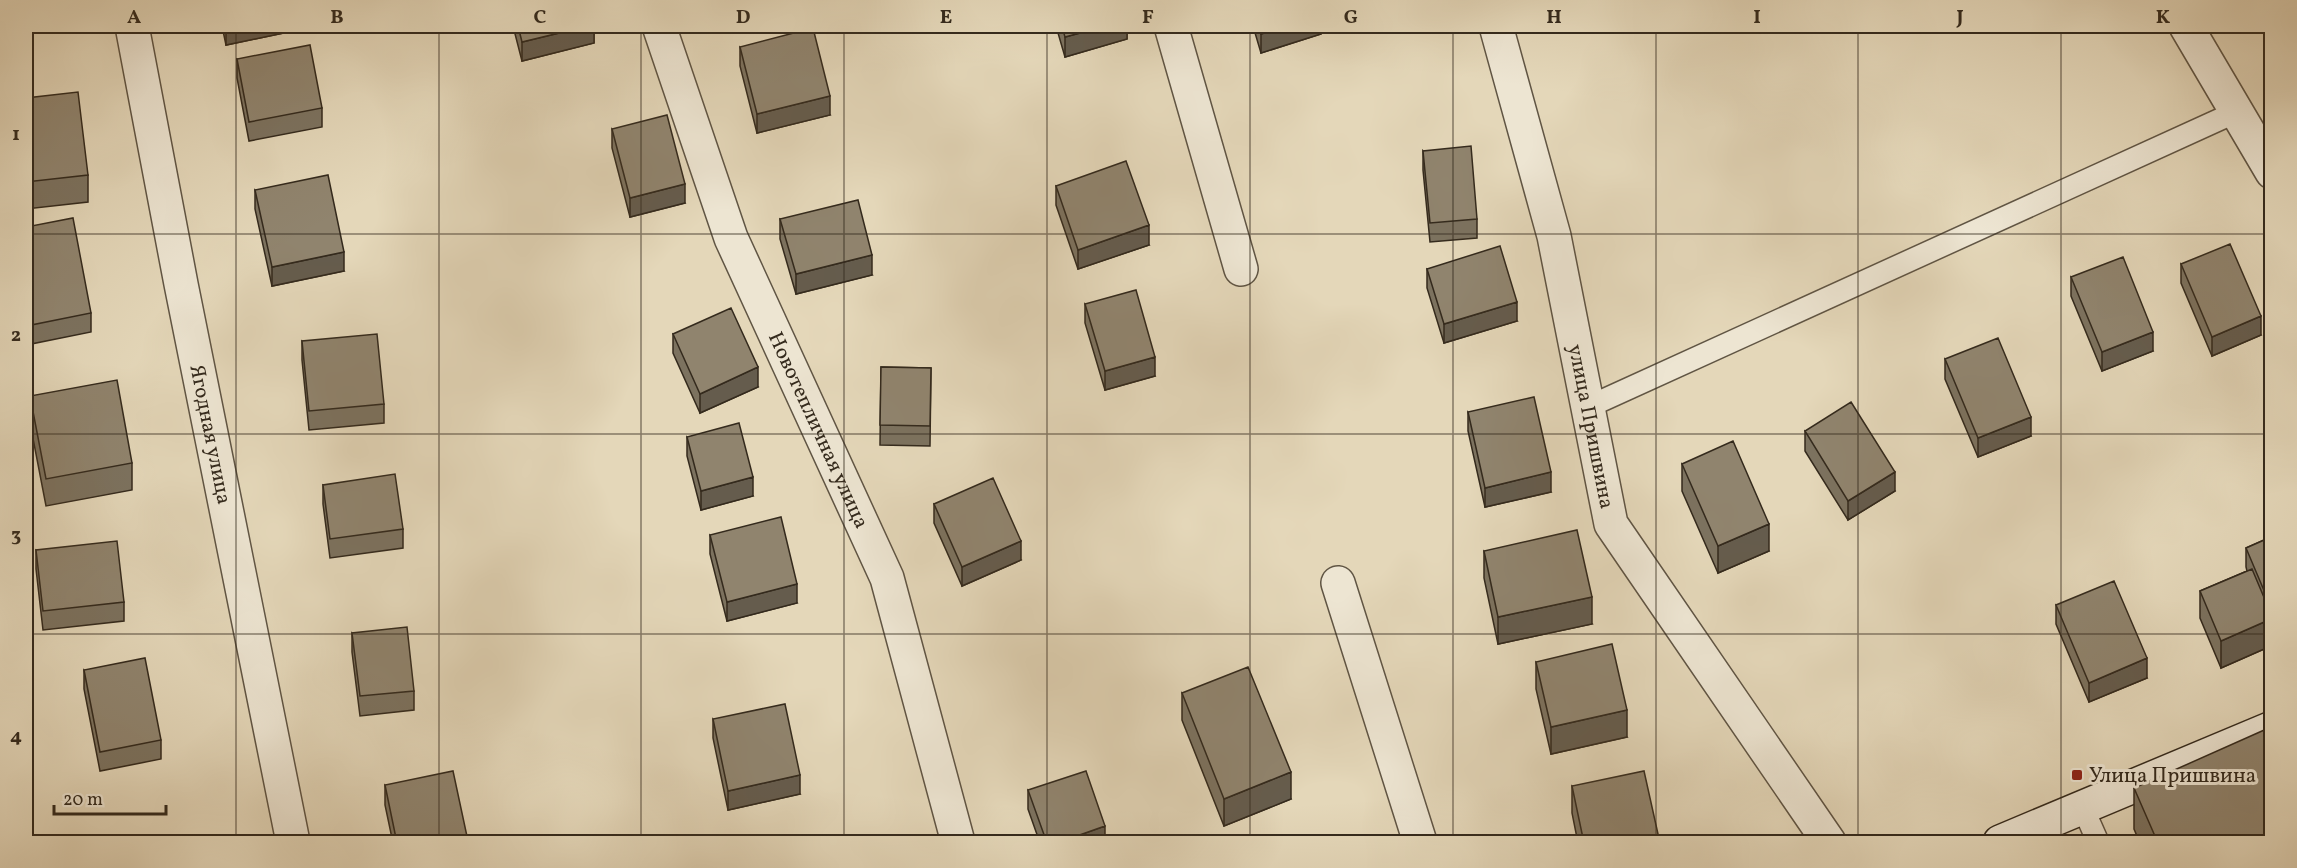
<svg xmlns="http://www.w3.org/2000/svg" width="2297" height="868" font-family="Vollkorn,serif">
<rect width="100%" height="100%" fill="#e4d7b9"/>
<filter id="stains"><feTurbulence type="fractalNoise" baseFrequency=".00333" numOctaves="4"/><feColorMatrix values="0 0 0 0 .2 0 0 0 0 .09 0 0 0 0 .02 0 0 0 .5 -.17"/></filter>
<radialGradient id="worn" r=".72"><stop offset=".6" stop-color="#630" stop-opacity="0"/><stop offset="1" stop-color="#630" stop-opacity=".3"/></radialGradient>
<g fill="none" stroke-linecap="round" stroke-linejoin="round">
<g stroke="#605544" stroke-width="24">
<path id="lane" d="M1588 407 2236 112
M2083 808 2098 842"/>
</g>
<g stroke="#605544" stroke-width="36">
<g id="street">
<path id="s1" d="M132 26 181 284 293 842"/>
<path id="s2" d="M659 26 731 238 887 578 958 842"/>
<path d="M1171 26 1241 269"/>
<path id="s3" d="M1496 26 1554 236 1611 524 1829 842"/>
<path d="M2186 26 2272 172"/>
<path d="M1338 583 1420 842"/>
</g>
</g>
<g stroke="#342a1d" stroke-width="36">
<path id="secondary" d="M2000 842 2272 728"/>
</g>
<use href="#lane" stroke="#ede5d2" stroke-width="21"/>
<use href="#street" stroke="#ede5d2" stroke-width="33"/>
<use href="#secondary" stroke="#ede5d2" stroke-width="33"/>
</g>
<path fill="#7c725f" stroke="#342a1d" stroke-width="1.5" d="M222 26H317L226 45Z
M513 26H594V43L522 61Z
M1056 26H1127V39L1065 57Z
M1253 26H1321V34L1261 53Z
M740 47 830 115 757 133 740 66Z
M237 59 322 108V127L249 141 237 78Z
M26 98 88 175V202L26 209Z
M612 129 685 203 630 217 612 148Z
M1423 151 1477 219V238L1430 242 1423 170Z
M1056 186 1149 245 1078 269 1056 205Z
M255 190 344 271 272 286 255 209Z
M780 219 872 275 796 294 780 239Z
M26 227 91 313V332L31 344 26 317Z
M2181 264 2261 335 2212 356 2181 283Z
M1427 269 1517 321 1444 343 1427 288Z
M2071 277 2153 351 2102 371 2071 296Z
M1085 304 1155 376 1105 390 1085 323Z
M673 334 758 387 700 413 673 353Z
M302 341 384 404V423L309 430 302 360Z
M1945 359 2031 436 1978 457 1945 379Z
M881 367 931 368 930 446 880 445Z
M30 396 132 463V490L46 506 30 423Z
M1468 412 1551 492 1485 507 1468 431Z
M1805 431 1895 491 1848 520 1805 451Z
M687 437 753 496 701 510 687 456Z
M1682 464 1769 551 1718 573 1682 491Z
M323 485 403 529V548L330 558 323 504Z
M934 504 1021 560 962 586 934 523Z
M710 535 797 603 727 621 710 554Z
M2271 537V646L2221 668 2200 618V591L2247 571 2246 567V548Z
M36 550 124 602V621L43 630 36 569Z
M1484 551 1592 624 1498 644 1484 578Z
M2056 605 2147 678 2089 702 2056 624Z
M352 633 414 691V710L360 716 352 652Z
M1536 662 1627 737 1551 754 1536 689Z
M84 670 161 740V759L100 771 84 689Z
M1182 693 1291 799 1224 826 1182 720Z
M713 719 800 794 728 810 713 738Z
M385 785 468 843H393L385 805Z
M1572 786 1660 843H1578L1572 813Z
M2134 788 2271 843H2140L2134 829Z
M1028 790 1105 843H1040L1028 809Z"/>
<path fill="#655c4d" stroke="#342a1d" stroke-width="1.5" d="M226 26H317L226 45Z
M588 26H594V43L522 61V42Z
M1106 26H1127V39L1065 57V37Z
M1288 26H1321V34L1261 53V34Z
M830 96V115L757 133V114Z
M685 184V203L630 217V198Z
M1149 225V245L1078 269V250Z
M344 252V271L272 286V267Z
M872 255V275L796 294V274Z
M1517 302V321L1444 343V324Z
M2261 316V335L2212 356V337Z
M2153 332V351L2102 371V352Z
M1155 357V376L1105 390V371Z
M758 367V387L700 413V394Z
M2031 417V436L1978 457V438Z
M1551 472V492L1485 507V488Z
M1895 472V491L1848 520V501Z
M753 477V496L701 510V491Z
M1769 524V551L1718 573V546Z
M1021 541V560L962 586V567Z
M797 584V603L727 621V602Z
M1592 597V624L1498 644V617Z
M2271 619V646L2221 668V641Z
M2147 658V678L2089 702V683Z
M1627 710V737L1551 754V727Z
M1291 772V799L1224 826V799Z
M800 775V794L728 810V791Z
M1105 826V843H1057Z
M2271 836V843H2257Z"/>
<path fill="#90846e" stroke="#342a1d" stroke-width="1.5" d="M518 26H588L522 42Z
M1062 26H1106L1065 37Z
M1259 26H1288L1261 34Z
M813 28 830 96 757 114 740 47Z
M310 45 322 108 249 122 237 59Z
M78 92 88 175 26 182V98Z
M667 115 685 184 630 198 612 129Z
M1471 146 1477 219 1430 223 1423 151Z
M1126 161 1149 225 1078 250 1056 186Z
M328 175 344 252 272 267 255 190Z
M858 200 872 255 796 274 780 219Z
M73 218 91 313 31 325 26 298V227Z
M2230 244 2261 316 2212 337 2181 264Z
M1500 246 1517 302 1444 324 1427 269Z
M2123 257 2153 332 2102 352 2071 277Z
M1136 290 1155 357 1105 371 1085 304Z
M731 308 758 367 700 394 673 334Z
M377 334 384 404 309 411 302 341Z
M1998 338 2031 417 1978 438 1945 359Z
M881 367 931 368 930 426 880 425Z
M117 380 132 463 46 479 30 396Z
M1534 397 1551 472 1485 488 1468 412Z
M1851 402 1895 472 1848 501 1805 431Z
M739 423 753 477 701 491 687 437Z
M1733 441 1769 524 1718 546 1682 464Z
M395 474 403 529 330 539 323 485Z
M993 478 1021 541 962 567 934 504Z
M781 517 797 584 727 602 710 535Z
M1577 530 1592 597 1498 617 1484 551Z
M2271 537V607L2246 548Z
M117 541 124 602 43 611 36 550Z
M2252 569 2271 614V619L2221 641 2200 591Z
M2114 581 2147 658 2089 683 2056 605Z
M407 627 414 691 360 696 352 633Z
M1612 644 1627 710 1551 727 1536 662Z
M145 658 161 740 100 752 84 670Z
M1248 667 1291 772 1224 799 1182 693Z
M785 704 800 775 728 791 713 719Z
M2271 727V836L2257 843H2158L2134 788Z
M453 771 468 841 462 843H397L385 785Z
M1086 771 1105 826 1057 843H1047L1028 790Z
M1644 771 1660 843H1584L1572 786Z"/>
<path fill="none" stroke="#342a1d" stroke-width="1.5" stroke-opacity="0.55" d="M236 26V842M439 26V842M641 26V842M844 26V842M1047 26V842M1250 26V842M1453 26V842M1656 26V842M1858 26V842M2061 26V842M26 234H2272M26 434H2272M26 634H2272"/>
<rect fill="#8f2418" stroke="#ede5d2" stroke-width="2" x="2071" y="769" width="12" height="12" rx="3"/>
<g text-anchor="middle" stroke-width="6" stroke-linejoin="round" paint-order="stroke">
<g font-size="21" fill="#342a1d" stroke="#ede5d2">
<text dy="7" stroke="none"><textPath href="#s3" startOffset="412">улица Пришвина</textPath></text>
<text dy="7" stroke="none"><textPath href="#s2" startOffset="435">Новотепличная улица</textPath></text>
<text dy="7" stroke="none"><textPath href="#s1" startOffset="416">Ягодная улица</textPath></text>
</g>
<g font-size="21" fill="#342a1d" stroke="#ede5d2" text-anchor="start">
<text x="2089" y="782">Улица Пришвина</text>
</g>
</g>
<rect width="2297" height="868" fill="none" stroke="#e4d7b9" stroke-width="66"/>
<path d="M54 805v9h112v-9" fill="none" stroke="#342a1d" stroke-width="3"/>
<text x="63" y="805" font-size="18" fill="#342a1d" stroke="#ede5d2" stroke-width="4.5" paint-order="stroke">20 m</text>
<rect x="33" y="33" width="2231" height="802" fill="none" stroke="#342a1d" stroke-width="2"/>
<g font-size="20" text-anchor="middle" font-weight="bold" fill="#342a1d">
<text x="134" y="23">A</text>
<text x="337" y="23">B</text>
<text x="540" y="23">C</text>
<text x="743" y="23">D</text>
<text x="946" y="23">E</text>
<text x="1148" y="23">F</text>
<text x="1351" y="23">G</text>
<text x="1554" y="23">H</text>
<text x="1757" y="23">I</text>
<text x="1960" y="23">J</text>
<text x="2163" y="23">K</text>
<text x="16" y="140">1</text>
<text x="16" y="341">2</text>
<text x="16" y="541">3</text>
<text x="16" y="742">4</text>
</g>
<rect width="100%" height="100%" filter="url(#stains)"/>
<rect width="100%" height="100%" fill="url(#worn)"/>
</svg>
